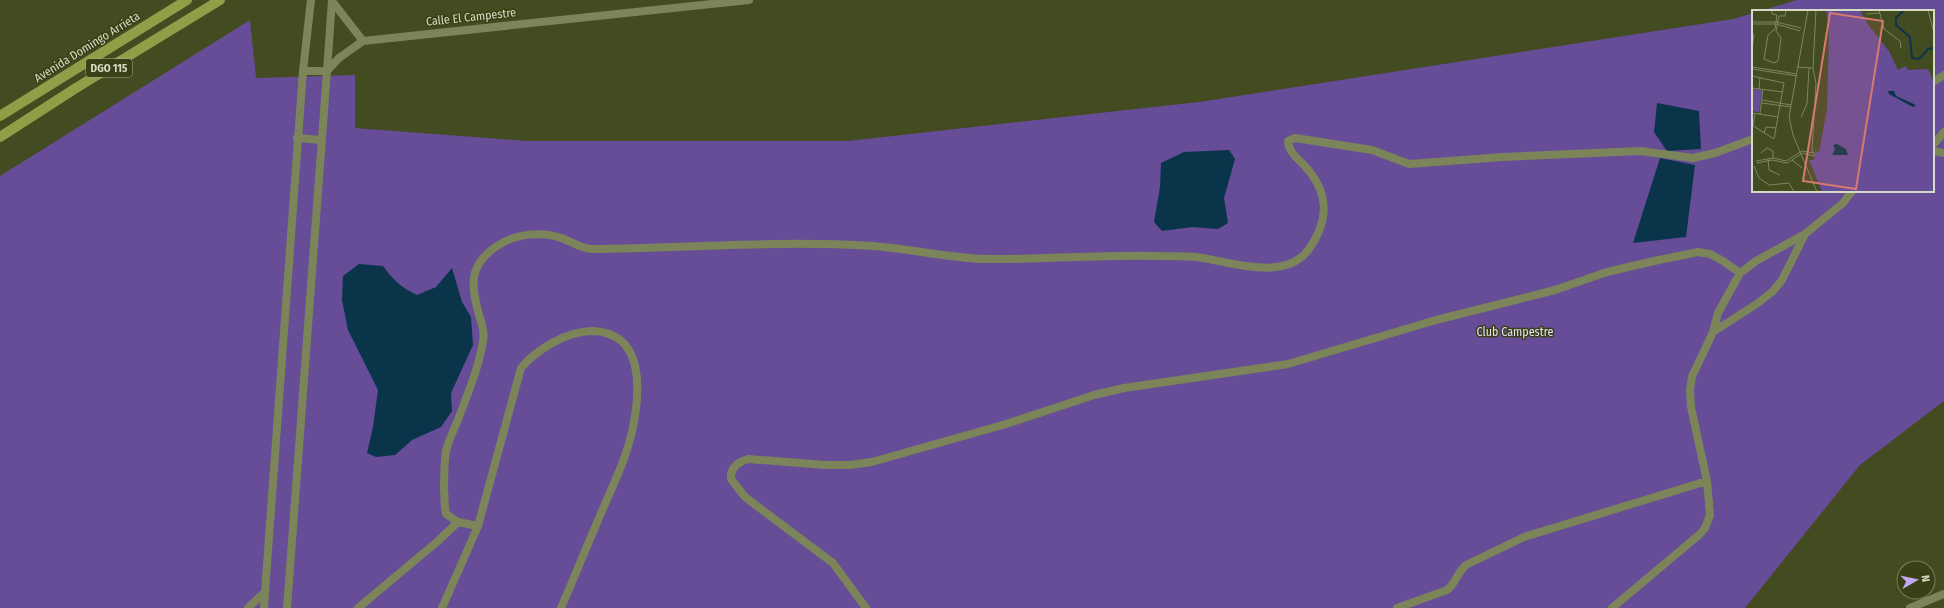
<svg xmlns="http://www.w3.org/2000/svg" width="1944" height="608" font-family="'Fira Sans Condensed',sans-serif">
<rect width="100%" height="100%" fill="#434b21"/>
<path fill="#674c98" d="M1797 0H1944V401L1860 465 1745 608H0V176L250 20 256 78 355 75V128L527 141H848L1199 102 1733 19 1753 13V191H1933V11H1760Z"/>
<path fill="#0a344a" d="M1657 103 1699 111 1701 149 1667 151 1654 132Z
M1229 150 1235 159 1224 198 1228 223 1218 229 1193 227 1162 231 1154 222 1160 187 1161 163 1184 152Z
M1660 158 1695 165 1686 237 1633 243Z
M359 264 383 266C393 280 402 288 417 295L436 287 452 268 462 302 471 317 473 345 451 393 452 411 441 427 412 440 395 455 376 457 367 453 373 427 378 390 348 330 342 300 343 276Z"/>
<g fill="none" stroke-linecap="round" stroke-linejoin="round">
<path stroke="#7b8559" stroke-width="8" d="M1933 82 1944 75
M297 138 322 140
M1933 145 1944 132
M1933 151 1944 153
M1713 332 1718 313 1740 273
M478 526 458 522 446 514C444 507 445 498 444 490 444 477 444 464 446 451 449 439 455 428 459 417 468 393 479 367 483 341 485 333 482 325 480 318 471 287 467 266 497 246 516 233 543 231 564 239 574 243 582 249 592 249 686 248 780 240 873 246 912 249 949 258 987 259 1044 260 1101 254 1158 256 1170 256 1183 256 1196 257 1228 261 1285 283 1309 249 1330 219 1329 192 1304 165 1297 158 1288 151 1288 141L1295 138 1372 150 1409 164 1503 157 1640 151 1693 158 1715 153 1753 139
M248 608 265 592 303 71
M264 608 265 592
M287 608 327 71
M358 608 438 541 458 522
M442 608 478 526 521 368C537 349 567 331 593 331 645 333 640 391 633 427 627 458 611 489 599 518 586 548 574 578 561 608
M866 608 833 563 745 497 731 479C730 468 738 462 748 459L826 465H849L872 462 1006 424 1094 395 1124 388 1288 364 1436 320 1555 290 1607 272 1654 261 1698 252 1710 254 1723 261 1740 273 1756 261 1805 234
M1397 608 1447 590C1456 583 1456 574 1466 565L1524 537 1707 481
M1612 608 1700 534 1705 528 1710 515 1707 481 1691 407 1690 390 1692 376 1698 364 1713 332 1758 303 1773 291 1782 280 1805 234 1843 203 1852 191"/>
<path stroke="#7b8559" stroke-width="8" d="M311 0 303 71H327
M332 1 363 41
M327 71 339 58 363 41 749 0
M327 71 332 0
M1910 608 1944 594"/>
<path stroke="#8f9f48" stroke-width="10" d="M0 116 187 0
M0 137 76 88 220 0"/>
</g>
<g text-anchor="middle" stroke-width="3" stroke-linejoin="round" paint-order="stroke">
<rect fill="#394016" stroke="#a7ad90" stroke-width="1" x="86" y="59" width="46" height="18" rx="3"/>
<g font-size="11" font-weight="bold" fill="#d6dcc4">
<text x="109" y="72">DGO 115</text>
</g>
<g font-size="12" fill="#d6dcc4" stroke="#394016">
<text transform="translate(471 17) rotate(-6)" y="4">Calle El Campestre</text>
<text transform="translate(87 47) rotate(-32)" y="4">Avenida Domingo Arrieta</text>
</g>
<g font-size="12" fill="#e5def8" stroke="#394016">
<text x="1515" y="336">Club Campestre</text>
</g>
</g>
<g transform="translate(1752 10)">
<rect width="182" height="182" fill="#434b21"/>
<path d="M74 0H108L117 16 137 41 146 60 154 56 156 60 176 59 182 72V182H70L57 150H62L63 141 67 142 75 99 77 21ZM1 79 10 80 7 102 0 101Z" fill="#674c98"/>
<path d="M136 81H142L144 86 164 95 161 97 137 84ZM85 134 94 139 96 145H80L83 139 81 135Z" fill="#0a344a"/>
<path fill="none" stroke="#0a344a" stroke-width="2" d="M152 0 144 8V15L158 27 160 48 167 49 176 39 182 38"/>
<path fill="none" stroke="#7e8562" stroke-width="1" d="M20 0V4L25 5 23 19 16 25 12 49 22 53 26 51 29 28 24 21 27 6H33L34 0M56 0 37 107 41 125 65 182M127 0 132 19 148 31 149 38M176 0 182 23M114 4 128 3M0 12H24L49 18M0 14H24L48 21M0 22 2 25 0 39M0 57 45 64M45 57 61 58M0 59 45 66M0 66 32 73 22 129 0 115M0 78 31 82M7 79 8 67M10 90 39 95M10 93 39 97M0 103 26 107M8 104 11 79M49 107 55 94 57 57M1 116 3 103M12 123 14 117 24 118M9 143 15 138 21 141V148M62 144 60 140 64 73 61 58 64 0M16 149 17 160 28 165M40 150 50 158M4 151 21 148 34 151 50 141 62 143M5 153 20 150 35 153 51 143 62 146V144M2 156 7 168 17 175 37 173 42 182"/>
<path fill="#d6796e" fill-opacity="0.15" stroke="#d6796e" stroke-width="2" d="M78 3 131 11 104 179 51 171Z"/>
<rect width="182" height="182" fill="none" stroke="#d6dcc4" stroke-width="2"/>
</g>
<g transform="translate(1916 580) rotate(81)"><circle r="19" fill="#394016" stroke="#787e5c"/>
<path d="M0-3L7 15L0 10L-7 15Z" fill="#c0a8f4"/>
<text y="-6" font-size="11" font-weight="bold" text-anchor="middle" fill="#d6dcc4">N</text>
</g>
</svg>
